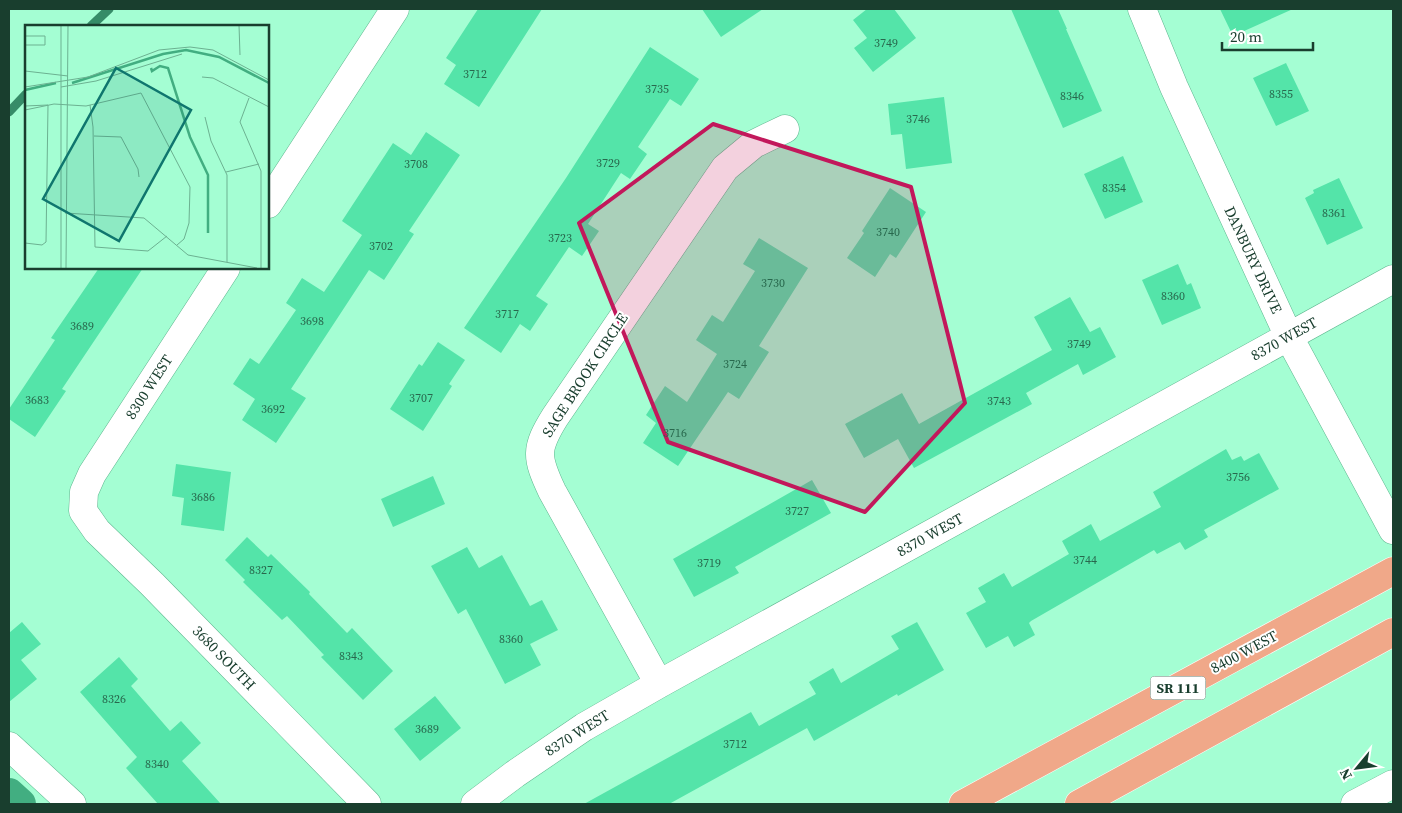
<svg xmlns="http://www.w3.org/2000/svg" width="1402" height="813" font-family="'Source Serif 4',serif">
<rect width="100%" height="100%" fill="#a4fed3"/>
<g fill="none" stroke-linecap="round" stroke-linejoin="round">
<path stroke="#368c68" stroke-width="9" d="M91 26 109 9
M9 112 26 94"/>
<path stroke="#42ae81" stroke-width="32" d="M9 794 20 804"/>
</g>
<path fill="#54e4a9" d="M478 9H542L479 107 444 84 456 65 446 58Z
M702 9H763L721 37Z
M867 9H894L916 38 873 72 854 48 867 38 853 20Z
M1011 9H1058L1067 29H1066L1102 111 1063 128Z
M1220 9H1293L1233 36Z
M650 47 699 79 681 106 670 99 638 147 647 154 630 179 621 173 588 224 599 231 582 256 569 247 536 296 548 304 530 331 520 324 501 353 464 328 566 178Z
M1286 63 1309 111 1276 126 1253 78Z
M944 97 952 163 906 169 902 134 891 135 888 104Z
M426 132 460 155 409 231 414 234 384 280 369 270 291 389 306 398 276 443 242 420 255 399 233 384 250 358 259 364 296 310 286 303 302 278 324 292 362 235 342 221 393 143 411 155Z
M1123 156 1143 202 1105 219 1084 174Z
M1339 178 1363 228 1327 245 1305 198 1314 193 1313 190Z
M890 188 926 212 896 258 890 254 875 277 847 258 864 233 862 231Z
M759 238 808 268 759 346 769 352 739 399 728 392 678 466 643 443 656 423 646 415 665 386 687 402 717 354 696 340 712 315 723 322 755 271 743 264Z
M1178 264 1187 285 1191 283 1201 308 1162 325 1142 280Z
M99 268H143L62 389 66 391 35 437 9 419V409L55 340 51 338Z
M1070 297 1090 332 1100 327 1116 357 1083 375 1078 364 1026 393 1032 404 914 468 898 439 864 458 845 424 902 393 919 424 1052 350 1034 317Z
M438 342 465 360 449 384 452 386 423 431 390 409 419 364 422 366Z
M1226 449 1232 460 1241 456 1244 461 1259 453 1279 489 1204 530 1208 537 1185 550 1180 542 1157 554 1154 550 1031 621 1029 623 1035 635 1014 647 1008 636 986 648 966 613 986 602 978 588 1004 573 1012 587 1069 554 1062 541 1091 524 1100 541 1161 507 1153 492Z
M176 464 231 472 224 531 181 525 184 498 172 496Z
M433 476 445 504 393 527 381 499Z
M812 480 831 513 735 567 739 573 694 597 673 559Z
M247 537 268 557 271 554 310 592 309 594 347 633 352 628 393 671 363 700 321 657 324 655 287 616 282 620 243 582 245 580 225 560Z
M467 547 479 568 502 555 530 606 542 600 558 630 530 644 541 665 505 684 466 609 458 614 431 566Z
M22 622 41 644 21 660 37 679 9 702V633Z
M917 622 944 670 898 696 897 694 814 741 807 728 669 804H584L751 712 759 726 816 694 809 682 833 668 841 683 899 649 891 636Z
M119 657 138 679 131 686 170 731 181 721 201 743 182 761 221 804H158L126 768 137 757 80 692Z
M435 696 461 728 420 761 394 729Z"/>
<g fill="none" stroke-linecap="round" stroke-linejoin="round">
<g stroke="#5db68e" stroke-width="29">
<path id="minor" d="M1142 9 1174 87 1289 337 1393 530
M268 204 395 9
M226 268 92 474 84 492 83 511 97 531 152 584 367 804
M659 684 552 491C536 457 535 449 555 417L725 168 754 144 785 129
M9 746 72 804
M475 804 515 774 584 727 659 684 1393 279
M1355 804 1393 784"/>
</g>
<g stroke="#fff" stroke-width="29">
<path id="major" d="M963 804 1393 571
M1079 804 1393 632"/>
</g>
<use href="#minor" stroke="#fff" stroke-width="28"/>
<use href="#major" stroke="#f0a889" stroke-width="28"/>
</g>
<path fill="#c2185b" fill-opacity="0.2" stroke="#c2185b" stroke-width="4" stroke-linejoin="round" d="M713 124 911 187 965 403 865 512 668 442 579 223Z"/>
<g text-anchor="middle" stroke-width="4" stroke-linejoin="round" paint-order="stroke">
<g font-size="12" fill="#28684d">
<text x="886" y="47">3749</text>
<text x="475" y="78">3712</text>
<text x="657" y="93">3735</text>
<text x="1281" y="98">8355</text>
<text x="1072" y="100">8346</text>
<text x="918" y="123">3746</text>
<text x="608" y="167">3729</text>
<text x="416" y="168">3708</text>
<text x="1114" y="192">8354</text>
<text x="1334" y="217">8361</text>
<text x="888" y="236">3740</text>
<text x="560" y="242">3723</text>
<text x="381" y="250">3702</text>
<text x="773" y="287">3730</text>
<text x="1173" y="300">8360</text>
<text x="507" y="318">3717</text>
<text x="312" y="325">3698</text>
<text x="82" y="330">3689</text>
<text x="1079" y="348">3749</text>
<text x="735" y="368">3724</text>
<text x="421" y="402">3707</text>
<text x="37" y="404">3683</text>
<text x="999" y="405">3743</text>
<text x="273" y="413">3692</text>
<text x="675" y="437">3716</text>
<text x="1238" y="481">3756</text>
<text x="203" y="501">3686</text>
<text x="797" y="515">3727</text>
<text x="1085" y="564">3744</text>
<text x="709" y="567">3719</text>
<text x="261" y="574">8327</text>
<text x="511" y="643">8360</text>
<text x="351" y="660">8343</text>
<text x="114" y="703">8326</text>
<text x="427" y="733">3689</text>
<text x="735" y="748">3712</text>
<text x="157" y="768">8340</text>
</g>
<rect fill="#fff" stroke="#5e786d" stroke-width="1" x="1150.5" y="676.5" width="55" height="23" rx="4"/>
<g font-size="14" font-weight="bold" fill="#193e2e">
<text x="1178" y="693">SR 111</text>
</g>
<g font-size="15" fill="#193e2e" stroke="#fff">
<text transform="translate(1253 260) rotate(65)" y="5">DANBURY DRIVE</text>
<text transform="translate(1284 339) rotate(-29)" y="5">8370 WEST</text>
<text transform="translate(585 375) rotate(-57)" y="5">SAGE BROOK CIRCLE</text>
<text transform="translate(149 387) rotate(-57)" y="5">8300 WEST</text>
<text transform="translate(930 535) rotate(-29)" y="5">8370 WEST</text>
<text transform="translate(1244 652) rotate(-28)" y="5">8400 WEST</text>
<text transform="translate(224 658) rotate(46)" y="5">3680 SOUTH</text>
<text transform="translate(577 733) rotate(-32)" y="5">8370 WEST</text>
</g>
</g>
<g transform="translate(25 25)">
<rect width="244" height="244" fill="#a4fed3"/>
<path fill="none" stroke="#42ae81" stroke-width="2.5" d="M126 43 127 46 135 41 143 43 165 112 183 150V208M47 58 138 29 161 25 194 32 244 58M0 65 31 58"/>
<path fill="none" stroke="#6cb191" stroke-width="1" d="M214 0 215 30M0 11H20V20H0M0 46 43 51M177 52 188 53 244 82M0 62 63 52 134 25 165 22 188 25 244 55M36 62 71 56 157 29M224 73 215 97 236 146V243M65 80 68 102 70 222 123 226 142 211M0 81 23 80M0 85 29 79 61 81 116 68 165 162 164 198 159 214 152 220M180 92 186 116 202 150V237M69 111 96 112 113 144 114 152M201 147 234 139M40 188 119 193 163 230 232 243M0 218 17 220 21 217 23 80M36 243V0M41 243 43 0"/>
<path fill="#0f766e" fill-opacity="0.15" stroke="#0f766e" stroke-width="2.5" d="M91 43 166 85 94 216 18 174Z"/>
<rect width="244" height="244" fill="none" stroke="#193e2e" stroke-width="2.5"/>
</g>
<rect width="1402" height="813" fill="none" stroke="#193e2e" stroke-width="20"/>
<g transform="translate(1357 768) rotate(241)" stroke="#ffffff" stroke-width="4" paint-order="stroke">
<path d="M0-4L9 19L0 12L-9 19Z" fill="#193e2e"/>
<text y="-8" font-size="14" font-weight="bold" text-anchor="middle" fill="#193e2e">N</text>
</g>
<path d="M1222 42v8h91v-8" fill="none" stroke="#193e2e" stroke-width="2.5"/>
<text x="1230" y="42" font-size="15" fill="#193e2e" stroke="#ffffff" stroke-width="4" paint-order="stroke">20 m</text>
</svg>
